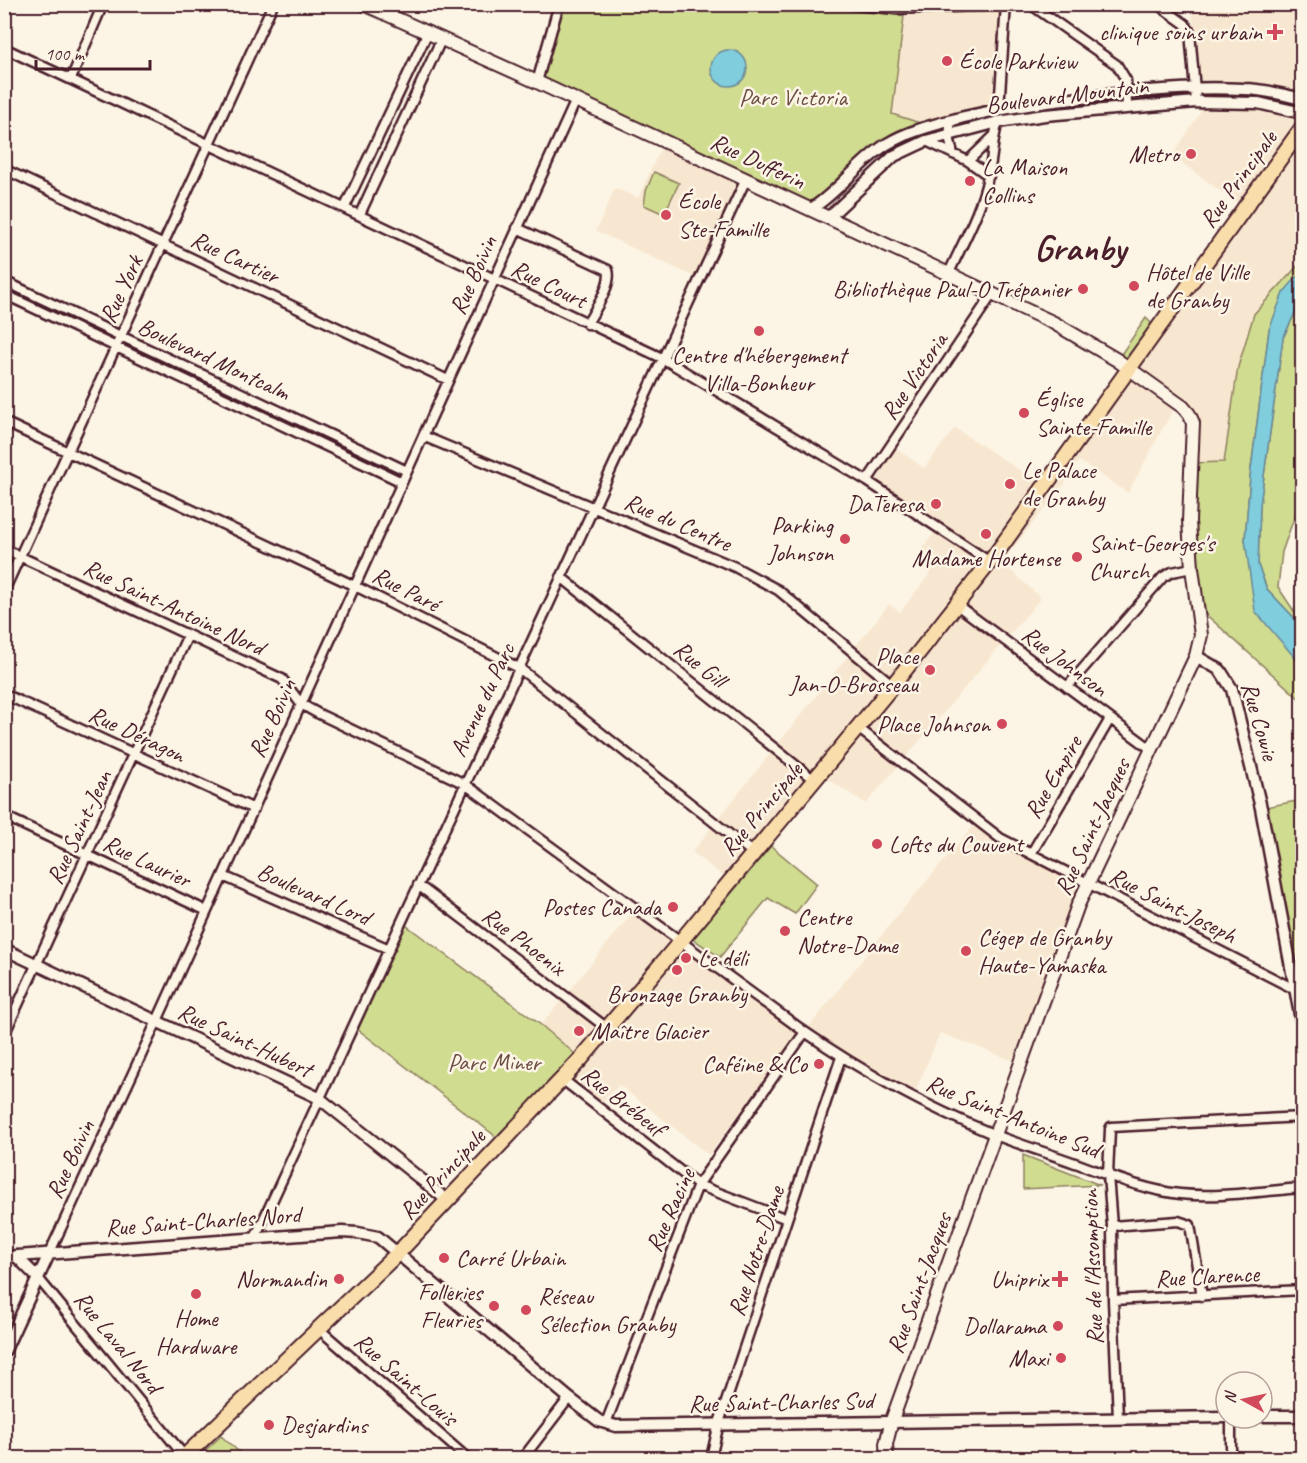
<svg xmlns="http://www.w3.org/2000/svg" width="1307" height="1463" font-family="Caveat,sans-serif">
<rect width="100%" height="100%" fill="#fcf5e5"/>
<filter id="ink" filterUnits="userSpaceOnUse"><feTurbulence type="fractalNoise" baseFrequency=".0167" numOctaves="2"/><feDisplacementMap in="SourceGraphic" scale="12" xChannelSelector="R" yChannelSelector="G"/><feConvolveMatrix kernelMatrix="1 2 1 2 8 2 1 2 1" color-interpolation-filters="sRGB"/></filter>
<g filter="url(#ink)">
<path fill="#f8e7d0" d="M1191 5H1302V261L1254 314 1238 367 1224 462 1193 463 1191 407 1181 395 1128 493 1079 461 1066 482 1002 562 1041 598 866 804 826 778 682 946 800 1031 709 1155 619 1085 600 1104 568 1078 584 1060 541 1025 634 911 673 940 723 876 692 852 889 604 900 612 931 572 915 559 937 529 869 485 894 447 924 468 955 428 1041 484 1241 206 1172 156 1200 113 1201 98Z
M1002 8 991 107 923 124 892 115 904 16Z
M664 141 746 179 699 279 596 231 615 188 638 198Z
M978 821 1088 884 1020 1063 940 1033 913 1097 805 1032 896 917Z"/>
<path fill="#d0dc90" stroke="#8d7e5e" stroke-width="1.5" d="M559 5H816L904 16 892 114 923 124 884 143 812 208 537 82Z
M654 172 679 183 664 214 644 205 646 191Z
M1302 261V275L1295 278 1269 330 1250 477 1245 540 1296 659 1302 664V701L1200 609 1192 568 1193 463 1224 462 1238 367 1254 314Z
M1302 302V495L1282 552 1278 587 1302 623V626L1267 589 1258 565 1260 505 1283 338 1298 307Z
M1146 318 1157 329 1129 369 1117 360Z
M1302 800V1025L1261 808Z
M771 846 817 884 795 914 768 898 720 957 693 939Z
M403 923 541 1025 581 1059 503 1142 356 1028Z
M1023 1155 1100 1185 1023 1189Z
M221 1436 246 1458H197Z"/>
<path fill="#7fcddd" stroke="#6a8796" stroke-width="1.5" d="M711 68a18 18 0 1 1 36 0a18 18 0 1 1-36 0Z
M1302 275V302L1298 307 1283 338 1260 505 1258 565 1267 589 1302 626V664L1296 659 1255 611 1245 540 1250 477 1269 330 1283 293 1296 278Z"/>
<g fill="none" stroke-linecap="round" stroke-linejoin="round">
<g stroke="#4a1f2b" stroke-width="13">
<path id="minor" d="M845 4 896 9 1006 5
M1030 4 1117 65 1126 80 1127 106
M1157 4 1185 24 1190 32 1196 102
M4 48 662 358 867 481 990 562
M71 79 103 4
M537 82 559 4
M999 109 1006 4
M951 120 949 136 953 154
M926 141 968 161 989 176
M968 161 994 136
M4 169 448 380
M345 207 427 34
M360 214 441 40
M517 228 608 270C613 284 594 311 587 324
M949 273C963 242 981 211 988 177 993 159 992 140 998 122
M4 281 407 471
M4 294 402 482
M4 422 355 586 519 668 753 853
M423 436 735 567 778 590 893 685
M867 481 993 293
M4 549 282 679 301 704 317 713 465 784 805 1032C864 1073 927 1107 993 1134 1020 1145 1048 1153 1075 1163 1109 1175 1143 1190 1180 1194 1220 1198 1262 1191 1302 1188
M561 577 814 780
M4 591 273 4
M957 605 1151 749
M1067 687 1163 577 1172 572 1192 568
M4 694 254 809
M858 728 1000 838 1296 990
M4 816 207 911
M1031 854 1110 719
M223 876 389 949
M418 885 607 1028
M4 1035 188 635
M562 1079 698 1185 787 1219
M1112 1226 1178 1221 1190 1225 1202 1296
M255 1238 746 179
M49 1254 157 1021 576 100
M38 1278 186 1458
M1113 1300 1302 1290
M319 1329 467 1458
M1118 1418 1113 1300 1112 1226 1108 1175 1110 1129 1111 1127 1302 1117
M606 1423 698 1185 805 1032
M523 1458 569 1398
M711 1458 719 1423 841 1057
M1231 1458V1418"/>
</g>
<g stroke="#4a1f2b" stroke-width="15">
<path id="tertiary" d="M811 209C840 191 858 162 887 144 910 130 938 124 964 117 1003 108 1041 102 1081 98 1135 91 1190 86 1244 89 1264 89 1284 95 1302 99
M829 217 894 156 926 141 998 122 1045 115 1196 102 1258 103 1302 113
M1196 656 1220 670 1232 689 1261 808 1302 1025
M4 949 319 1098 447 1200
M16 1256 38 1278
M4 1257 342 1232 358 1233 378 1237 569 1398 599 1421 616 1426 1226 1417
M4 1352 49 1254
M1262 1416H1302"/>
</g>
<g stroke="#4a1f2b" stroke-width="16">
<path id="secondary" d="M364 4 537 82 1054 323 1117 360 1183 407 1189 414 1193 423 1189 521 1192 568 1201 635 1196 656 1078 905 892 1420 886 1444 887 1458"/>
</g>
<g stroke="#4a1f2b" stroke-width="18">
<path id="primary" d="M183 1458 397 1254 581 1059 680 942 893 685 990 562 1302 128"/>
</g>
<use href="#minor" stroke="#fcf5e5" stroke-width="8"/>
<use href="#tertiary" stroke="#fcf5e5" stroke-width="10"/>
<use href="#secondary" stroke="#fcf5e5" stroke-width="12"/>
<use href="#primary" stroke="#f9deab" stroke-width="14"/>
</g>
</g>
<g fill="#d1495b" stroke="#fcf5e5" stroke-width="2">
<path d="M1272 23h6v6h6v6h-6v6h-6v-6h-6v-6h6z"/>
<circle cx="947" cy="61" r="6"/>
<circle cx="1191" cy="154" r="6"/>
<circle cx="970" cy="181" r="6"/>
<circle cx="666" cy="215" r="6"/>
<circle cx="1134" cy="286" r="6"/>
<circle cx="1083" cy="289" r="6"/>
<circle cx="759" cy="331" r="6"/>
<circle cx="1024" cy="413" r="6"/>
<circle cx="1010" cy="484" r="6"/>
<circle cx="936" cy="504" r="6"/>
<circle cx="986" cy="534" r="6"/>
<circle cx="845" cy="539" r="6"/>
<circle cx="1077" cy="557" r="6"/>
<circle cx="930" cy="670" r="6"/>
<circle cx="1002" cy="724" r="6"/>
<circle cx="877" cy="844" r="6"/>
<circle cx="673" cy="907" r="6"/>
<circle cx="785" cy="931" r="6"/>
<circle cx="966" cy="951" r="6"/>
<circle cx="686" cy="958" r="6"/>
<circle cx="677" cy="970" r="6"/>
<circle cx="579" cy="1031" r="6"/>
<circle cx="819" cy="1064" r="6"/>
<circle cx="444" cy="1258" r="6"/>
<circle cx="339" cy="1279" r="6"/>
<path d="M1057 1270h6v6h6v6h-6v6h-6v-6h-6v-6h6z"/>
<circle cx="196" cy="1294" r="6"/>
<circle cx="494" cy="1306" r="6"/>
<circle cx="526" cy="1310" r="6"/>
<circle cx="1058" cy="1326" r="6"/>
<circle cx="1061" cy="1358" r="6"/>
<circle cx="269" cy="1425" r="6"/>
</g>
<g text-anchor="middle" stroke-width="5" stroke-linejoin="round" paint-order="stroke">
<g font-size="24" fill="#4a1f2b" stroke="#fcf5e5" text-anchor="start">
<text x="1262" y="40" text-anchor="end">clinique soins urbain</text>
<text x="959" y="69">École Parkview</text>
<text x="1179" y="162" text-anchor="end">Metro</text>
<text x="982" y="175">La Maison<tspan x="982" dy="28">Collins</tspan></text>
<text x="678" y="209">École<tspan x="678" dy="28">Ste-Famille</tspan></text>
<text x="1146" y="280">Hôtel de Ville<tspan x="1146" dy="28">de Granby</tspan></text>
<text x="1071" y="297" text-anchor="end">Bibliothèque Paul-O Trépanier</text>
<text x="759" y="363" text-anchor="middle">Centre d'hébergement<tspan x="759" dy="28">Villa-Bonheur</tspan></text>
<text x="1036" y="407">Église<tspan x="1036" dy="28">Sainte-Famille</tspan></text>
<text x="1022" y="478">Le Palace<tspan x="1022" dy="28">de Granby</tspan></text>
<text x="924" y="512" text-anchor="end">DaTeresa</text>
<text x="833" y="533" text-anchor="end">Parking<tspan x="833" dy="28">Johnson</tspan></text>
<text x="1089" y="551">Saint-Georges's<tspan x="1089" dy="28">Church</tspan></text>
<text x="986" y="566" text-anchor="middle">Madame Hortense</text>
<text x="918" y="664" text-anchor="end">Place<tspan x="918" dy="28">Jan-O-Brosseau</tspan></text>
<text x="990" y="732" text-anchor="end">Place Johnson</text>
<text x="889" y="852">Lofts du Couvent</text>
<text x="661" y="915" text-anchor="end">Postes Canada</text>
<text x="797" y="925">Centre<tspan x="797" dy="28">Notre-Dame</tspan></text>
<text x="978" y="945">Cégep de Granby<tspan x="978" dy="28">Haute-Yamaska</tspan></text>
<text x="698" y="966">Le déli</text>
<text x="677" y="1002" text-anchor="middle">Bronzage Granby</text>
<text x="591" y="1039">Maître Glacier</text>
<text x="807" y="1072" text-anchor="end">Caféine &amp; Co</text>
<text x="456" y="1266">Carré Urbain</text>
<text x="327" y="1287" text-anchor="end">Normandin</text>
<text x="1048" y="1287" text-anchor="end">Uniprix</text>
<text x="482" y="1300" text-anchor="end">Folleries<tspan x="482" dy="28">Fleuries</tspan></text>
<text x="538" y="1304">Réseau<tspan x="538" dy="28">Sélection Granby</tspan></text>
<text x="196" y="1326" text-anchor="middle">Home<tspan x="196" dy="28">Hardware</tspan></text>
<text x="1046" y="1334" text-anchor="end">Dollarama</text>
<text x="1049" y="1366" text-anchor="end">Maxi</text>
<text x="281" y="1433">Desjardins</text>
</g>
<g font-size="24" fill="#4a1f2b" stroke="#fcf5e5">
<text transform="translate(1067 95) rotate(-7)" y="8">Boulevard Mountain</text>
<text transform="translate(758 161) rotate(25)" y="8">Rue Dufferin</text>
<text transform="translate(1238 179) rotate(-54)" y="8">Rue Principale</text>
<text transform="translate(235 257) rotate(25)" y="8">Rue Cartier</text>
<text transform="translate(473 275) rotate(-66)" y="8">Rue Boivin</text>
<text transform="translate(549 284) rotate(26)" y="8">Rue Court</text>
<text transform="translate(121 289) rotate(-65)" y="8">Rue York</text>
<text transform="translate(214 359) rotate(25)" y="8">Boulevard Montcalm</text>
<text transform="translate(914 376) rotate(-56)" y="8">Rue Victoria</text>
<text transform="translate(678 522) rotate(23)" y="8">Rue du Centre</text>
<text transform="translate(406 589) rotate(27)" y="8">Rue Paré</text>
<text transform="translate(174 607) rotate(25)" y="8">Rue Saint-Antoine Nord</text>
<text transform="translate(1065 661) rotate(37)" y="8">Rue Johnson</text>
<text transform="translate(700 664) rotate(39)" y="8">Rue Gill</text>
<text transform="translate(482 700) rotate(-65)" y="8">Avenue du Parc</text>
<text transform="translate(272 718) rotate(-66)" y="8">Rue Boivin</text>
<text transform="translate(1260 721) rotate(74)" y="8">Rue Cowie</text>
<text transform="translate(137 734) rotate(25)" y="8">Rue Déragon</text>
<text transform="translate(1053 777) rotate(-60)" y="8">Rue Empire</text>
<text transform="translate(761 809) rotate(-50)" y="8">Rue Principale</text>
<text transform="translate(79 827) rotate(-65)" y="8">Rue Saint-Jean</text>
<text transform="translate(1092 827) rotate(-65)" y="8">Rue Saint-Jacques</text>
<text transform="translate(147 861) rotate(25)" y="8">Rue Laurier</text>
<text transform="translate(314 894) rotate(24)" y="8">Boulevard Lord</text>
<text transform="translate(1173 905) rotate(27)" y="8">Rue Saint-Joseph</text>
<text transform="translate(524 941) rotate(37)" y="8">Rue Phoenix</text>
<text transform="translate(245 1040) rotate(25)" y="8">Rue Saint-Hubert</text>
<text transform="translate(623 1101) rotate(38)" y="8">Rue Brébeuf</text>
<text transform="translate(1013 1116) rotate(22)" y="8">Rue Saint-Antoine Sud</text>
<text transform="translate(70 1159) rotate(-65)" y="8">Rue Boivin</text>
<text transform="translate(442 1174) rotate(-47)" y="8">Rue Principale</text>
<text transform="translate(670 1210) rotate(-66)" y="8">Rue Racine</text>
<text transform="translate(203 1221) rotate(-4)" y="8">Rue Saint-Charles Nord</text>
<text transform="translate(756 1251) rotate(-72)" y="8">Rue Notre-Dame</text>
<text transform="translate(1092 1267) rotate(-92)" y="8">Rue de l'Assomption</text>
<text transform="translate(1207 1276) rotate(-3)" y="8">Rue Clarence</text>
<text transform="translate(919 1283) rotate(-70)" y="8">Rue Saint-Jacques</text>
<text transform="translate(118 1342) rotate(51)" y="8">Rue Laval Nord</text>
<text transform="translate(406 1379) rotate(41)" y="8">Rue Saint-Louis</text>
<text transform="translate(781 1402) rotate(-1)" y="8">Rue Saint-Charles Sud</text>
</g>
<g font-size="24" fill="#6c4e44" stroke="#fcf5e5">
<text x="793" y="105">Parc Victoria</text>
<text x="494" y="1070">Parc Miner</text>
</g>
<g font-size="36" font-weight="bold" fill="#4a1f2b" stroke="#fcf5e5">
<text x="1080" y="260">Granby</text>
</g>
</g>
<rect width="1307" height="1463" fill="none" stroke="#fcf5e5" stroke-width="24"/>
<rect x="12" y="12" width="1283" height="1439" fill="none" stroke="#4a1f2b" stroke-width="2" filter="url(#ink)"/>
<g transform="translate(1244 1400) rotate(278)"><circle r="28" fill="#fcf5e5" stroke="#b59f9b" stroke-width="1.5"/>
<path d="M0-4.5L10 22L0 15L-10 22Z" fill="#d1495b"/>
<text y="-9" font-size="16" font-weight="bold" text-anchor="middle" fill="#4a1f2b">N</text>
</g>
<path d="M36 60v9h114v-9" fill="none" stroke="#4a1f2b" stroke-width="3"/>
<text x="45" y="60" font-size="18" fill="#4a1f2b" stroke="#fcf5e5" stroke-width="4.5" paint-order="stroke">100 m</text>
</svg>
